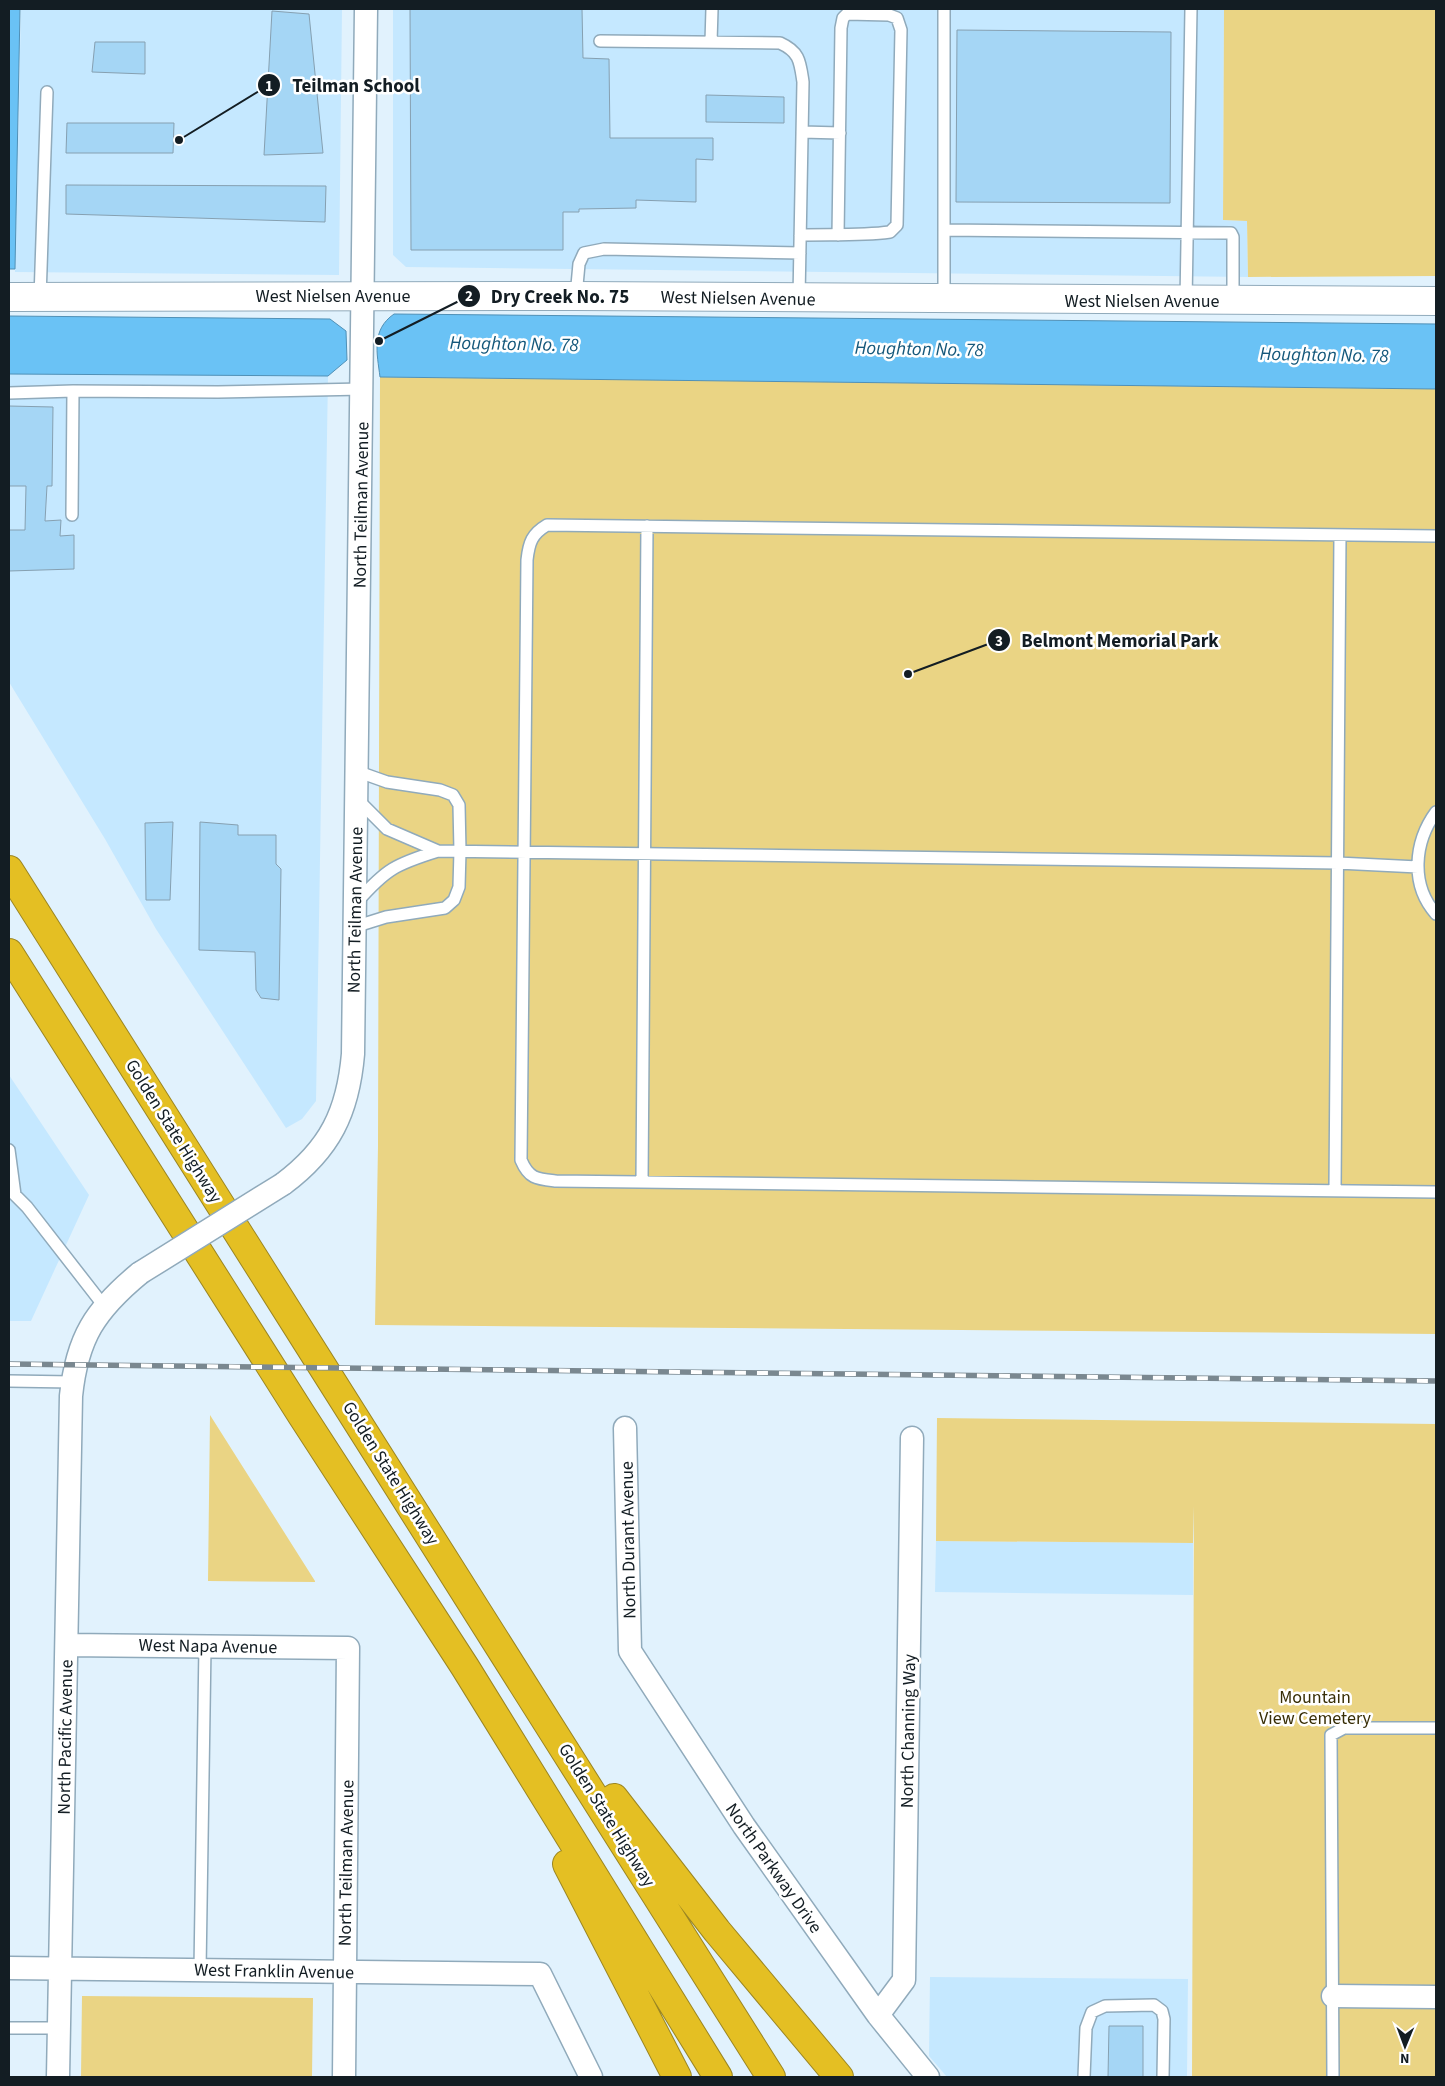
<svg xmlns="http://www.w3.org/2000/svg" width="1445" height="2086" font-family="'Source Sans 3',sans-serif">
<rect width="100%" height="100%" fill="#e1f2fd"/>
<path fill="#c5e8ff" d="M21 9H342L339 275 15 272Z
M393 9H1224L1223 220 1247 221 1248 277 406 267 393 255Z
M9 374 328 376 316 1101 302 1119 286 1128 156 929 105 839 9 682Z
M9 1075 89 1195 31 1321H9Z
M936 1541 1193 1543V1595L935 1592Z
M930 1977 1188 1979 1187 2077H947L929 2056Z"/>
<path fill="#ead484" d="M1224 9H1436V276L1248 277 1247 221 1223 220Z
M380 377 1436 389V1334L375 1325 378 1146Z
M210 1415 315 1581V1582L208 1581Z
M937 1418 1436 1424V2077H1192L1194 1506 1193 1543 936 1541Z
M82 1996 313 1998 312 2077H81Z"/>
<path fill="#6ac2f5" stroke="#5090b6" d="M9 9H20L15 269H9Z
M394 314 1436 324V389L380 377C377 353 371 330 394 314Z
M9 316 330 319 346 331 347 360 328 376 9 374Z"/>
<path fill="#a5d6f5" stroke="#86a0b1" d="M410 9H582L583 58 609 59 610 138H713V160L696 159V202L636 200V208L579 209V212H563V250H411Z
M272 11 309 14 323 153 264 155Z
M957 30 1171 32 1170 203 956 202Z
M95 42H145V74L92 72Z
M706 95 784 97V123L706 122Z
M67 123H174L173 153H66Z
M66 185 326 186 325 222 66 214Z
M9 406 53 407 52 486H47L45 521 61 520 60 536 74 535V569L9 571V530H25L26 486H9Z
M173 822 170 900H146L145 823Z
M200 822 238 825V835H276V864L281 869 279 1000 261 998 256 990 255 952 199 950Z
M1109 2026H1143V2077H1108Z"/>
<g fill="none" stroke-linecap="round" stroke-linejoin="round">
<g stroke="#90aabb" stroke-width="14">
<path id="lane" d="M600 41 780 43C800 52 800 62 803 82L799 298
M711 42 712 9
M802 132 840 133
M944 230 1231 233 1233 237V301
M800 235C830 234 860 236 890 232L897 225 901 30 897 18 889 15 847 14 843 18 841 28 838 235
M576 296 579 264 584 253 604 249 800 253
M40 298 47 92
M944 299V9
M1186 301 1191 9
M9 393 73 391
M72 515 73 391 218 392 363 389
M1436 536 547 525C532 534 529 542 527 560L521 1160C529 1179 537 1179 556 1181L1436 1192
M357 799 387 829 438 851 1338 863 1418 867
M1436 812C1414 842 1410 885 1436 914
M357 902C386 869 396 864 438 851
M354 927 386 917 445 908 454 900 459 887 460 851 459 805 453 795 440 790 387 782 356 771
M9 1150 15 1195
M642 1182 647 526
M9 1189 27 1207 104 1306
M1335 1190 1340 536
M9 1381 72 1382
M200 1970 205 1646
M9 2028H59
M1084 2077 1086 2028 1092 2012 1105 2006 1154 2005 1162 2011 1164 2019 1163 2077
M1333 2077 1331 1735 1344 1728H1436"/>
</g>
<g stroke="#90aabb" stroke-width="25">
<path id="street" d="M283 1184C330 1149 348 1112 353 1054L366 9
M625 1428 630 1651 744 1826 878 2015 928 2077
M67 1645 348 1648 344 2077
M9 1968 540 1974 591 2077
M1333 1996 1436 1997
M878 2015 904 1980 912 1438
M58 2077 71 1396C77 1338 95 1310 140 1273"/>
</g>
<g stroke="#90aabb" stroke-width="30">
<path id="secondary" d="M9 297 576 296 1436 301"/>
</g>
<g stroke="#9b8623" stroke-width="30">
<path id="highway" d="M9 870 771 2077
M9 953 301 1414 465 1667 718 2077
M614 1798 717 1931 839 2077
M567 1864 677 2077"/>
</g>
<use href="#lane" stroke="#fff" stroke-width="11"/>
<use href="#street" stroke="#fff" stroke-width="22"/>
<use href="#secondary" stroke="#fff" stroke-width="28"/>
<use href="#highway" stroke="#e4bf23" stroke-width="28"/>
<g stroke="#7a8890" stroke-width="5.5">
<path id="rail" d="M9 1364 1436 1381"/>
</g>
<use href="#rail" stroke="#fff" stroke-width="4" stroke-dasharray="11" stroke-linecap="butt"/>
<g stroke="#90aabb" stroke-width="25" stroke-linecap="butt">
<path id="street-bridge" d="M140 1273 283 1184"/>
</g>
<use href="#street-bridge" stroke="#fff" stroke-width="22"/>
</g>
<g text-anchor="middle" stroke-width="5" stroke-linejoin="round" paint-order="stroke">
<g font-size="18" fill="#131d23" stroke="#fff">
<text x="333" y="302">West Nielsen Avenue</text>
<text transform="translate(738 298) rotate(1)" y="6">West Nielsen Avenue</text>
<text x="1142" y="307">West Nielsen Avenue</text>
<text transform="translate(361 505) rotate(-89)" y="6">North Teilman Avenue</text>
<text transform="translate(355 910) rotate(-89)" y="6">North Teilman Avenue</text>
<text transform="translate(174 1131) rotate(58)" y="6">Golden State Highway</text>
<text transform="translate(391 1473) rotate(58)" y="6">Golden State Highway</text>
<text transform="translate(628 1540) rotate(-91)" y="6">North Durant Avenue</text>
<text transform="translate(208 1646) rotate(1)" y="6">West Napa Avenue</text>
<text transform="translate(908 1731) rotate(-89)" y="6">North Channing Way</text>
<text transform="translate(65 1737) rotate(-89)" y="6">North Pacific Avenue</text>
<text transform="translate(607 1815) rotate(58)" y="6">Golden State Highway</text>
<text transform="translate(346 1863) rotate(-89)" y="6">North Teilman Avenue</text>
<text transform="translate(774 1868) rotate(55)" y="6">North Parkway Drive</text>
<text transform="translate(274 1971) rotate(1)" y="6">West Franklin Avenue</text>
</g>
<g font-size="18" fill="#382e06" stroke="#fff">
<text x="1315" y="1703">Mountain<tspan x="1315" dy="21">View Cemetery</tspan></text>
</g>
<g font-size="19" font-style="italic" fill="#15587b" stroke="#fff">
<text transform="translate(514 343) rotate(1)" y="7">Houghton No. 78</text>
<text transform="translate(919 348) rotate(1)" y="7">Houghton No. 78</text>
<text transform="translate(1324 354) rotate(1)" y="7">Houghton No. 78</text>
</g>
</g>
<path fill="none" stroke="#131d23" stroke-width="2" d="M179 140L269 85M379 341L469 296M908 674L999 640"/>
<g fill="#131d23" stroke="#fff" stroke-width="2">
<circle cx="179" cy="140" r="5"/>
<circle cx="379" cy="341" r="5"/>
<circle cx="908" cy="674" r="5"/>
<circle cx="269" cy="85" r="12"/>
<circle cx="469" cy="296" r="12"/>
<circle cx="999" cy="640" r="12"/>
</g>
<g font-size="15" text-anchor="middle" font-weight="bold" fill="#fff">
<text x="269" y="91">1</text>
<text x="469" y="301">2</text>
<text x="999" y="646">3</text>
</g>
<g font-size="19" text-anchor="middle" font-weight="bold" fill="#131d23" stroke="#fff" stroke-width="5" stroke-linejoin="round" paint-order="stroke">
<text x="356" y="92">Teilman School</text>
<text x="560" y="303">Dry Creek No. 75</text>
<text x="1120" y="647">Belmont Memorial Park</text>
</g>
<rect width="1445" height="2086" fill="none" stroke="#131d23" stroke-width="20"/>
<g transform="translate(1405 2046) rotate(181)" stroke="#ffffff" stroke-width="4" paint-order="stroke">
<path d="M0-4L9 19L0 12L-9 19Z" fill="#131d23"/>
<text y="-8" font-size="14" font-weight="bold" text-anchor="middle" fill="#131d23">N</text>
</g>
</svg>
